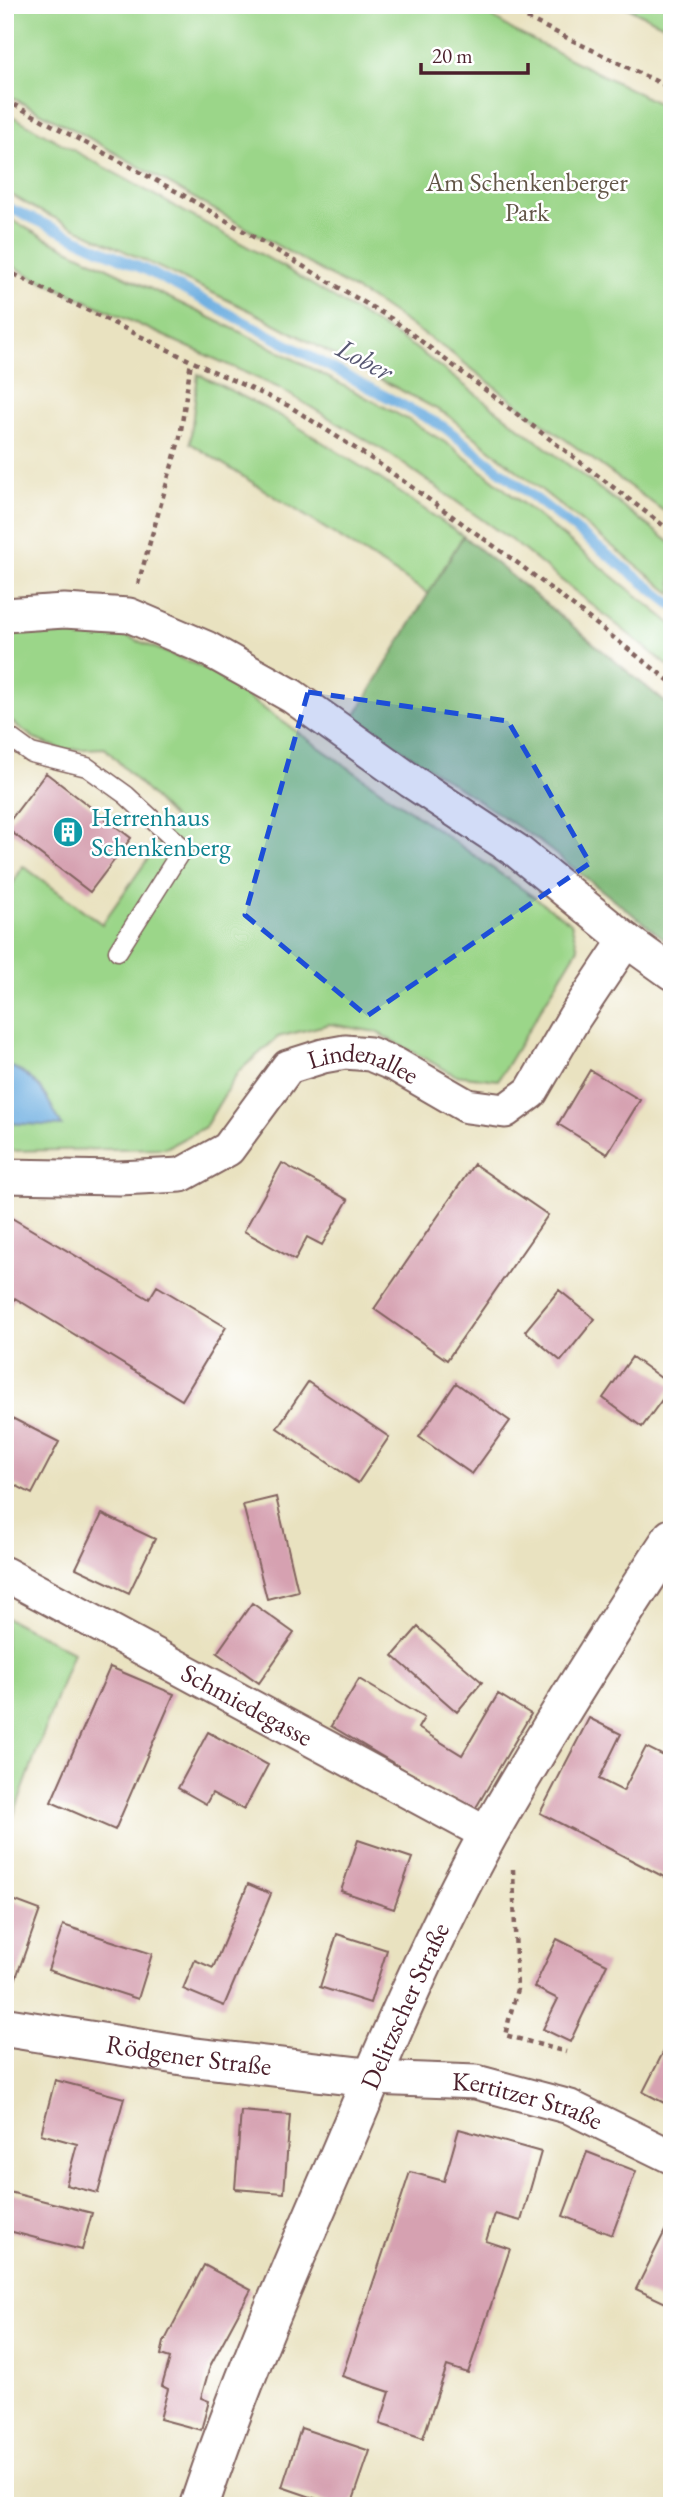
<svg xmlns="http://www.w3.org/2000/svg" width="677" height="2511" font-family="'EB Garamond',serif">
<rect width="100%" height="100%" fill="#fff"/>
<filter id="ink" filterUnits="userSpaceOnUse"><feTurbulence type="fractalNoise" baseFrequency=".0143" numOctaves="2"/><feDisplacementMap in="SourceGraphic" scale="14" xChannelSelector="R" yChannelSelector="G"/><feConvolveMatrix kernelMatrix="1 2 1 2 8 2 1 2 1" color-interpolation-filters="sRGB"/></filter>
<filter id="wash" filterUnits="userSpaceOnUse"><feTurbulence type="fractalNoise" baseFrequency=".00686" numOctaves="4" result="noise"/><feDisplacementMap in="SourceGraphic" scale="28" xChannelSelector="R" yChannelSelector="G"/><feGaussianBlur stdDeviation="1.57" result="paint"/><feColorMatrix in="noise" values="0 0 0 0 0 0 0 0 0 0 0 0 0 0 0 0 0 1.4 0 .05"/><feComposite in="paint" operator="in"/></filter>
<g filter="url(#wash)">
<rect width="100%" height="100%" fill="#e9e2c0"/>
<path fill="#9bd689" stroke="#727a5a" stroke-width="2" d="M5 5H474L514 31 672 110V517L533 416 450 352 376 302 82 134 5 94Z
M622 5H672V29Z
M5 112 280 265 414 347 672 544V594L446 414 255 313 36 209 5 191Z
M5 216 39 235 267 345 407 419 451 446 672 624V669L515 543 388 453 277 387 29 275 5 262Z
M198 374 281 416 379 478 463 536 429 594 190 443Z
M63 628 126 636 207 669 571 923 578 948 498 1080 455 1075 376 1032 330 1024 278 1037 238 1072 205 1127 166 1148 5 1151V897L23 866 102 924 175 820 105 748 64 750 37 740 5 717V630Z
M5 1617 73 1652 5 1839Z"/>
<path fill="#7cb775" stroke="#636b50" stroke-width="2" d="M463 536 672 708V945L536 839 354 718Z"/>
<path fill="#6cade0" stroke="#5b6686" stroke-width="2" d="M5 1064C38 1076 47 1097 62 1126L5 1123Z"/>
<g fill="none" stroke-linecap="round" stroke-linejoin="round">
<path stroke="#6cade0" stroke-width="10" d="M5 206 150 272 444 427 672 605"/>
</g>
<g id="blocks">
<path fill="#d6a1b1" d="M46 773 131 838 90 892 5 827Z
M590 1070 640 1100 607 1154 558 1124Z
M282 1163 348 1200 322 1245 307 1237 295 1260 244 1231Z
M474 1164 548 1215 447 1360 374 1309Z
M5 1214 149 1299 157 1286 226 1327 182 1400 15 1298 5 1314Z
M559 1290 595 1319 561 1361 525 1331Z
M632 1357 672 1386 642 1427 603 1398Z
M308 1382 389 1437 358 1483 277 1428Z
M456 1383 510 1421 472 1474 419 1437Z
M10 1417 59 1442 32 1494 5 1480V1426Z
M276 1497 298 1591 267 1599 243 1505Z
M102 1514 155 1539 129 1593 76 1568Z
M252 1603 294 1633 259 1683 217 1653Z
M418 1627 482 1682 457 1712 393 1656Z
M110 1667 174 1694 115 1830 51 1802Z
M359 1679 424 1718 418 1728 462 1755 498 1694 531 1714 474 1811 331 1726Z
M589 1718 621 1734 599 1779 623 1791 646 1747 672 1760V1881L540 1813Z
M208 1732 268 1765 244 1810 212 1793 206 1804 178 1788Z
M358 1840 412 1858 394 1909 341 1891Z
M248 1884 271 1894 224 2006 183 1989 195 1960 213 1968Z
M5 1897 40 1910 12 1989 5 1987Z
M63 1925 152 1954 138 1999 48 1970Z
M337 1934 387 1950 370 2003 320 1987Z
M557 1939 607 1964 570 2042 543 2029 558 1999 534 1987Z
M672 2035V2107L643 2092Z
M55 2080 124 2098 98 2193 66 2185 77 2144 41 2134Z
M241 2111 290 2115 284 2193 235 2189Z
M459 2129 541 2152 521 2221 495 2214 486 2241 510 2249 468 2373 447 2366 423 2438 380 2424 390 2392 342 2376 410 2172 444 2181Z
M587 2152 636 2171 612 2235 563 2216Z
M5 2191 92 2213 82 2250 5 2230Z
M672 2217V2306L636 2289Z
M204 2265 251 2290 210 2366 201 2398 209 2401 201 2430 160 2419 168 2389 162 2386 170 2358 161 2355 164 2342Z
M301 2428 370 2451 351 2506H337L282 2487Z"/>
</g>
</g>
<g filter="url(#ink)">
<use href="#blocks" fill-opacity="0" stroke="#82635f" stroke-width="2"/>
<g fill="none" stroke-linecap="round" stroke-linejoin="round">
<g stroke="#82635f" stroke-width="21">
<path id="service" d="M5 734 31 753 87 767 126 795 183 848 118 951"/>
</g>
<g stroke="#82635f" stroke-width="37">
<g id="minor">
<path d="M5 615 64 611 129 615 206 648 292 696 411 781 517 851 626 940 672 973"/>
<path id="s1" d="M5 1176 119 1178 181 1175 228 1149 288 1067 323 1056 345 1052 370 1054 396 1065 467 1106 505 1111 531 1092 574 1018 626 940"/>
<path id="s2" d="M5 1574 489 1835"/>
<path id="s3" d="M372 2078 476 2082 570 2107 672 2157"/>
</g>
</g>
<g stroke="#82635f" stroke-width="42">
<g id="tertiary">
<path id="s4" d="M5 2027 192 2057 372 2078"/>
<path id="s5" d="M199 2506C238 2389 287 2276 336 2163 383 2052 430 1939 489 1833 546 1733 608 1635 672 1538"/>
</g>
</g>
<path stroke="#82635f" stroke-width="4.5" stroke-dasharray="5 5" stroke-linecap="butt" d="M500 5 672 89
M5 100 183 195 392 319 672 532
M5 270 191 361 289 406 378 463 519 564 672 683
M138 584 180 437 191 361
M513 1869 517 1989 505 2035 566 2052"/>
<use href="#service" stroke="#fff" stroke-width="18"/>
<use href="#minor" stroke="#fff" stroke-width="33"/>
<use href="#tertiary" stroke="#fff" stroke-width="38"/>
</g>
</g>
<path fill="#1d4ed8" fill-opacity="0.2" stroke="#1d4ed8" stroke-width="5" stroke-dasharray="14 9" stroke-linejoin="round" d="M308 692 508 721 590 863 367 1016 245 915Z"/>
<defs>
<g id="building-disc" transform="scale(1.575)"><circle r="9.5" fill="#0f9aa8" stroke="#fff"/><path d="M-4-6H4V6H1V3H-1V6H-4ZM-2.5-4.3h1.7v1.8h-1.7ZM.8-4.3h1.7v1.8H.8ZM-2.5-1h1.7V.8h-1.7ZM.8-1h1.7V.8H.8Z" fill="#fff"/></g>
</defs>
<g fill-rule="evenodd">
<use href="#building-disc" x="68" y="832"/>
</g>
<g text-anchor="middle" stroke-width="5" stroke-linejoin="round" paint-order="stroke">
<g font-size="26" fill="#625647" stroke="#fff">
<text x="527" y="191">Am Schenkenberger<tspan x="527" dy="30">Park</tspan></text>
</g>
<g font-size="26" fill="#0d838f" stroke="#fff" text-anchor="start">
<text x="91" y="826">Herrenhaus<tspan x="91" dy="30">Schenkenberg</tspan></text>
</g>
<g font-size="26" fill="#4a1f2b" stroke="#fff">
<text dy="9" stroke="none"><textPath href="#s1" startOffset="410">Lindenallee</textPath></text>
<text dy="9" stroke="none"><textPath href="#s2" startOffset="275">Schmiedegasse</textPath></text>
<text dy="9" stroke="none"><textPath href="#s5" startOffset="541">Delitzscher Straße</textPath></text>
<text dy="9" stroke="none"><textPath href="#s4" startOffset="186">Rödgener Straße</textPath></text>
<text dy="9" stroke="none"><textPath href="#s3" startOffset="158">Kertitzer Straße</textPath></text>
</g>
<g font-size="28" font-style="italic" fill="#585873" stroke="#fff">
<text transform="translate(365 359) rotate(28)" y="10">Lober</text>
</g>
</g>
<rect width="677" height="2511" fill="none" stroke="#fff" stroke-width="28"/>
<path d="M421 63v10h107v-10" fill="none" stroke="#4a1f2b" stroke-width="3.5"/>
<text x="432" y="63" font-size="21" fill="#4a1f2b" stroke="#ffffff" stroke-width="5" paint-order="stroke">20 m</text>
</svg>
